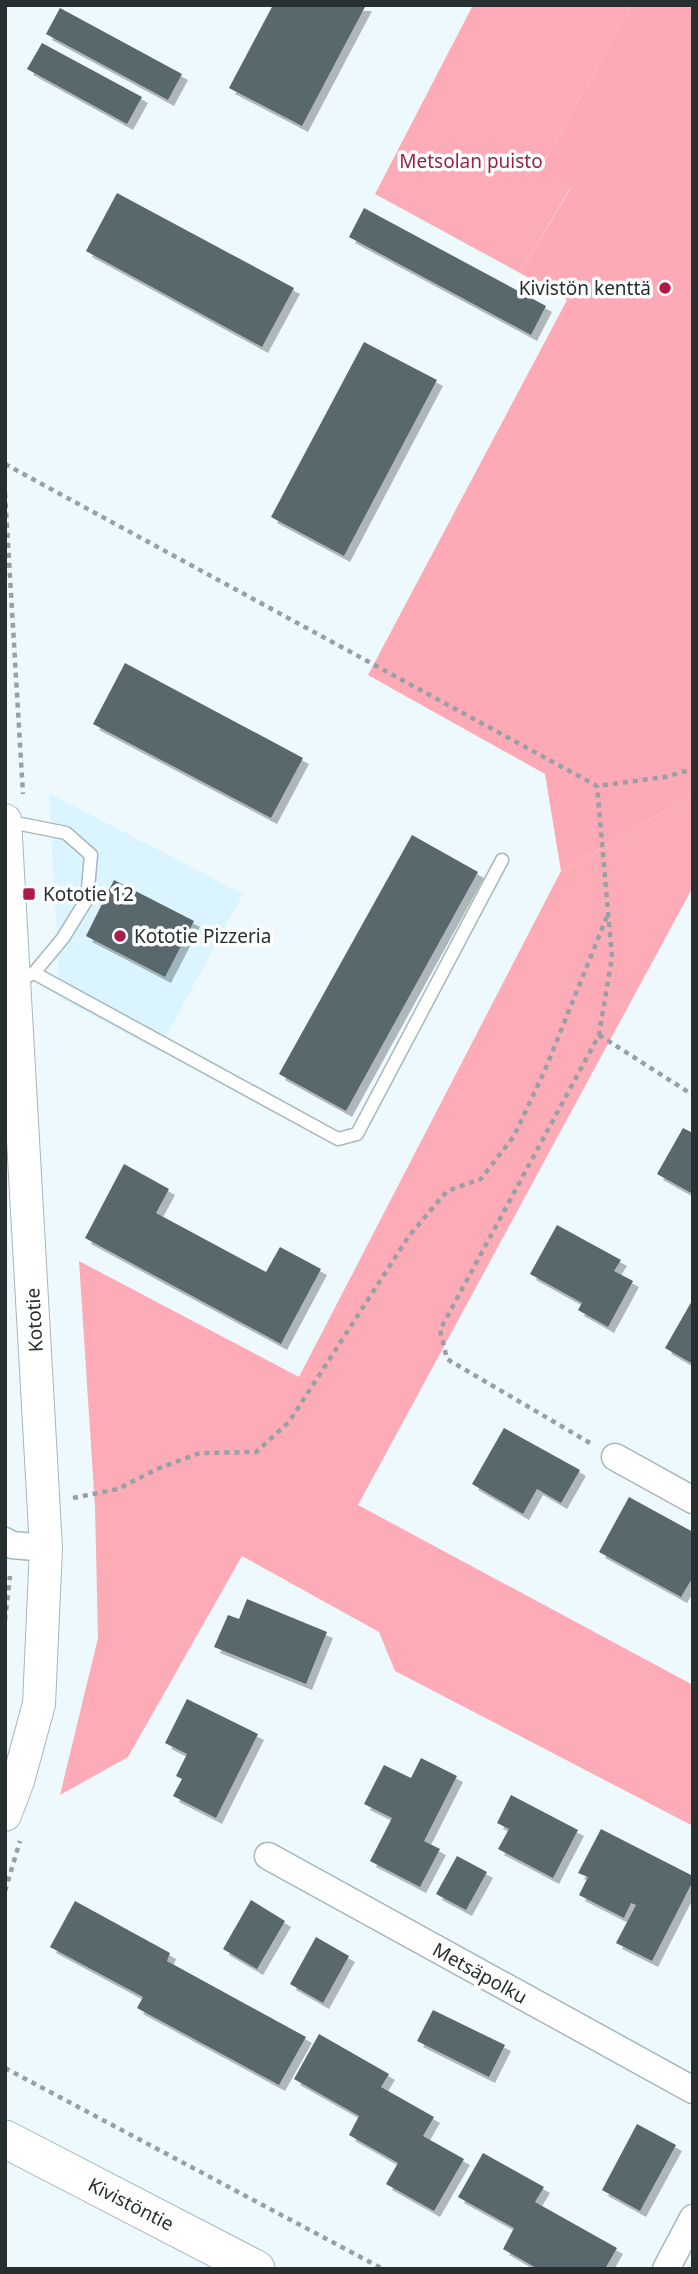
<svg xmlns="http://www.w3.org/2000/svg" width="698" height="2274" font-family="'Noto Sans',sans-serif">
<defs>
<filter id="shadow"><feDropShadow dx="6" dy="6" stdDeviation="0" flood-color="#0004"/></filter>
</defs>
<rect width="100%" height="100%" fill="#eef9fd"/>
<path fill="#daf5ff" d="M49 793 243 894 158 1051 60 998Z"/>
<path fill="#fda9b6" d="M632 5H693V795L561 871 545 774 368 675 567 300 520 273 571 188 541 167Z"/>
<path fill="#feabb8" d="M473 5H632L541 167 571 187 520 273 375 194Z
M693 795V887L358 1505 693 1685V1826L395 1671 379 1632 242 1556 128 1757 60 1795 98 1638 95 1507 79 1261 299 1377 561 871Z"/>
<path fill="#58686d" filter="url(#shadow)" d="M273 5H366L302 126 229 88Z
M60 8 182 74 168 100 46 34Z
M42 43 142 97 127 124 27 69Z
M117 193 294 288 262 347 86 251Z
M364 208 546 306 531 335 349 237Z
M364 342 437 380 344 556 271 517Z
M125 663 303 758 271 818 93 724Z
M412 835 478 872 346 1111 279 1074Z
M114 880 194 921 165 977 86 936Z
M683 1128 693 1133V1194L657 1174Z
M124 1164 169 1189 156 1213 266 1272 280 1247 321 1269 281 1344 85 1238Z
M557 1225 621 1260 614 1271 633 1281 608 1327 578 1310 582 1303 530 1274Z
M693 1299V1364L665 1348Z
M504 1428 580 1470 561 1503 537 1489 523 1514 472 1484Z
M629 1497 693 1532V1577L681 1597 599 1552Z
M247 1599 327 1632 306 1684 214 1647 228 1615 239 1619Z
M187 1699 258 1734 216 1818 173 1796 182 1779 176 1776 187 1754 165 1743Z
M421 1758 457 1776 424 1841 440 1849 420 1887 370 1861 392 1818 364 1804 384 1765 411 1778Z
M511 1795 578 1830 553 1878 498 1849 509 1829 497 1823Z
M601 1829 693 1876V1881L652 1961 616 1943 636 1905 631 1903 624 1918 579 1895 588 1877 578 1873Z
M457 1856 487 1872 466 1910 436 1894Z
M251 1900 285 1921 257 1969 223 1949Z
M75 1901 170 1953 167 1961 306 2037 279 2085 137 2008 143 1997 50 1947Z
M316 1937 349 1956 323 2003 290 1984Z
M433 2010 505 2045 489 2077 417 2041Z
M319 2034 389 2074 381 2087 434 2117 423 2136 464 2159 434 2211 386 2184 398 2163 349 2135 359 2116 294 2079Z
M637 2124 676 2145 640 2211 602 2190Z
M483 2153 544 2187 535 2202 617 2248 605 2269H538L503 2249 514 2228 458 2197Z"/>
<g fill="none" stroke-linecap="round" stroke-linejoin="round">
<g stroke="#a6b7bd" stroke-width="15">
<path id="service" d="M6 821 66 833 91 855 87 899 63 938 34 973 28 976
M34 973 338 1139 357 1134 502 860"/>
</g>
<g stroke="#a6b7bd" stroke-width="29">
<path id="minor" d="M615 1457 693 1500
M5 1541 12 1545 46 1548
M268 1856 693 2090
M666 2269 693 2218"/>
</g>
<g stroke="#a6b7bd" stroke-width="34">
<path id="tertiary" d="M5 820 46 1548 39 1704 18 1781 5 1815"/>
</g>
<g stroke="#a6b7bd" stroke-width="39">
<path id="secondary" d="M5 2139 256 2269"/>
</g>
<path stroke="#97a0a4" stroke-width="4.5" stroke-dasharray="5 5" stroke-linecap="butt" d="M5 464 597 786 665 777 693 769
M5 493 23 794
M599 1035 693 1095
M590 1443 447 1359 440 1330 599 1035 612 957 597 786
M73 1498 118 1489 157 1469 200 1453 256 1452 289 1422 409 1236 447 1191 481 1179 514 1136 545 1070 608 914
M5 1620 10 1576
M5 1891 20 1841
M5 2068 383 2269"/>
<use href="#service" stroke="#fff" stroke-width="12"/>
<use href="#minor" stroke="#fff" stroke-width="26"/>
<use href="#tertiary" stroke="#fff" stroke-width="32"/>
<use href="#secondary" stroke="#fff" stroke-width="37"/>
</g>
<g fill="#ad1b4b" stroke="#fff" stroke-width="2.5">
<circle cx="665" cy="288" r="7"/>
<rect x="22" y="887" width="14" height="14" rx="3.5"/>
<circle cx="120" cy="936" r="7"/>
</g>
<g text-anchor="middle" stroke-width="7" stroke-linejoin="round" paint-order="stroke">
<g font-size="19" fill="#982345" stroke="#fff">
<text x="471" y="168">Metsolan puisto</text>
</g>
<g font-size="19" fill="#282f31" stroke="#fff" text-anchor="start">
<text x="651" y="295" text-anchor="end">Kivistön kenttä</text>
<text x="43" y="901">Kototie 12</text>
<text x="134" y="943">Kototie Pizzeria</text>
</g>
<g font-size="19" fill="#282f31" stroke="#fff">
<text transform="translate(34 1320) rotate(-93)" y="7">Kototie</text>
<text transform="translate(480 1973) rotate(29)" y="7">Metsäpolku</text>
<text transform="translate(131 2204) rotate(27)" y="7">Kivistöntie</text>
</g>
</g>
<rect width="698" height="2274" fill="none" stroke="#282f31" stroke-width="14"/>
</svg>
